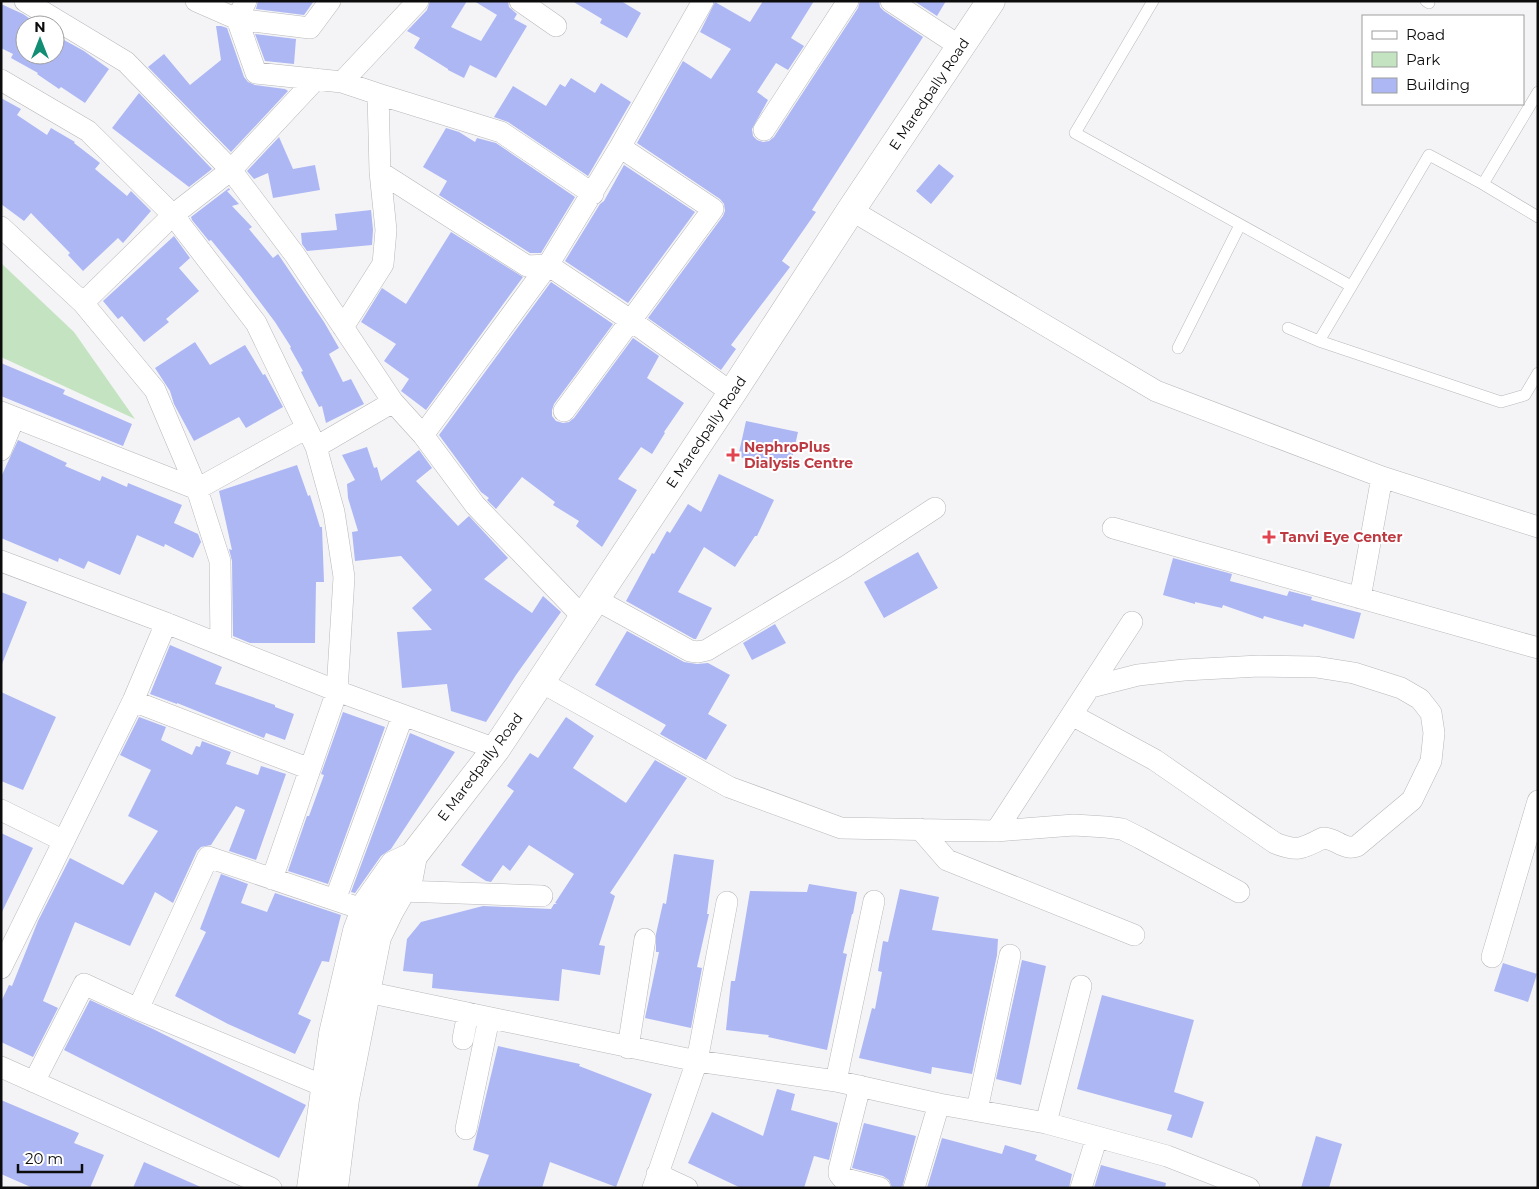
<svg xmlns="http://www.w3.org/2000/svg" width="1539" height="1189" font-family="Montserrat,sans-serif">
<rect width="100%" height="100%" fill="#f4f4f7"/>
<path fill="#c4e4c1" d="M1 263 74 332 135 419 1 357Z"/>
<path fill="#adb7f4" d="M258 1H314L304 15 256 9Z
M430 1H467L451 27 481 41 497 15 474 1H508L509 7 517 14 514 19 527 26 496 78 470 65 464 78 448 70V69L414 48 420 38 407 31 427 10Z
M572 1H621L641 13 627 38 600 23 602 19Z
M763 1H814L791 38 804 46 788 70 776 63 757 92 768 100 752 129 753 136 757 140 763 142 769 141 774 137 858 8 860 1H879L880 7 884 11 923 37 812 210 816 212 782 261 790 267 731 345 736 349 721 370 648 318 723 216 725 211 724 204 720 199 637 143 683 61 711 79 731 49 700 32 715 2 750 22Z
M914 1H946L937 16Z
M1 4 23 14 39 25H25V55H55V35L84 51 109 69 85 103 61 87 59 89 37 74 38 73 11 58 13 54 1 48Z
M216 26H221L227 28 244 77 248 82 255 85 285 89 288 91 231 152 148 67 164 54 190 85 221 60Z
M255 34 296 39 294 64 265 61Z
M571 78 595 93 601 83 631 102 588 176 508 122 494 117 513 86 546 106 560 84 565 87Z
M139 93 212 169 189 187 112 128Z
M1 98 21 109 17 115 47 135 51 128 75 142 74 143 100 163 95 169 127 196 131 191 151 211 123 243 118 238 83 271 68 255 70 253 31 213 24 221 1 204Z
M446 128 459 132 475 142 477 138 496 143 575 197 541 253H530L439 195 447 181 423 167Z
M279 137 293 169 315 165 320 190 273 198 268 173 254 179 247 171Z
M939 164 954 176 931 204 916 191Z
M624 165 695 212 628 303 565 261 600 204 604 201Z
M229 188 230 190 227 191 239 204 232 206 252 227 249 229 273 258 278 254 324 322 339 348 329 354 343 382 351 379 364 404 326 423 322 406 319 407 301 372 303 371 290 348 291 347 275 322 242 278 211 240 209 241 192 220 191 217Z
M371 210 373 230 372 245 307 251 302 244 301 233 337 230 335 214Z
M451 232 523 277 426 410 401 391 409 379 384 361 396 344 361 322 382 288 406 304Z
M174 236 190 258 179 268 199 291 166 319 169 322 144 342 122 316 118 319 103 301Z
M551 282 613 324 554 404 552 410V416L556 421 563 423 569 422 574 418 633 338 659 356 647 378 684 403 664 432 665 433 652 454 641 447 618 479 637 490 602 547 576 526 579 521 553 505 555 502 522 477 496 509 487 500 489 498 481 492 439 435Z
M195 342 210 365 245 345 263 375 265 374 283 407 246 428 239 417 194 441 174 404 170 391 155 368Z
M1 363 65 390 63 394 132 424 123 446 1 396Z
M746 421 798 432 790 468 738 457Z
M18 440 67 463 65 466 100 481 102 476 127 487 128 483 182 505 174 523 198 534 201 542 193 558 165 544 164 547 137 535 120 575 88 561 84 569 59 558 58 562 1 538V477Z
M367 447 374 468 377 467 381 481 419 450 432 468 416 481 458 526 469 516 508 558 484 579 532 613 543 596 561 612 516 675 486 722 451 711 447 684 402 688 397 632 432 630 412 608 432 590 401 556 355 561 352 532 358 531 348 498 347 484 355 480 342 455Z
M297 465 308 496 310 495 320 527H322L324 582H316L315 643H250L233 636 232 561 229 549 232 550 219 491Z
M719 474 774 500 757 536H755L735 567 704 547 678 592 712 608 696 639H694L626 601 652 553 654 554 667 531 670 533 688 504 701 512Z
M918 552 938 588 884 618 864 582Z
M1173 558 1232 574 1230 581 1287 596 1289 591 1312 597 1311 600 1361 613 1354 639 1304 624 1303 627 1264 616 1263 619 1223 605 1222 608 1195 602V604L1163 595Z
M1 592 27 602 2 664H1Z
M775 624 786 643 752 660 743 643Z
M627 631 684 662 697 664 708 663 730 675 708 714 727 725 706 760 660 734 666 725 595 685Z
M170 645 222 667 215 684 275 705V707L294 714 285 740 266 733 264 738 177 703V704L150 694Z
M1 692 56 717 23 790 1 781Z
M343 712 385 727 328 884 288 871 307 816H309L324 775 321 774Z
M139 717 166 727 161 740 192 755 196 746 200 747 202 741 231 752 226 764 258 775 261 766 286 774 256 860 229 851 245 810 236 806 211 845 201 847 197 851 173 903 155 892 130 946 75 922 43 1001 58 1008 33 1057 1 1042V1002L9 985 12 986 38 921 70 858 123 885 158 831 128 816 151 770 120 755Z
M566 717 594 736 573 768 626 803 655 760 687 778 610 893 615 896 599 945 605 946 600 975 562 969 559 1001 432 988 433 974 403 971 407 939 421 922 483 906 551 909 554 904H557L555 903 574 874 529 845 510 871 503 865 491 882 486 881 461 865 514 791 507 786 530 753 538 758Z
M410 733 455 752 391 849 381 856 355 893 351 892Z
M1 833 33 848 1 914Z
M674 854 714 860 707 914H709L697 967 702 968 691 1028 645 1018 659 952H656V934L663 903 666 904Z
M221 874 248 884 241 903 267 912 275 893 341 915 329 962 322 961 298 1014 311 1020 295 1054 228 1024 175 996 206 932 200 929Z
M809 884 857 892 853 914H852L843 953 847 954 827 1050 768 1037 769 1035 726 1030 731 981H735L750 891 807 892Z
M900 889 939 897 932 930 998 939 997 955 972 1074 932 1067 931 1074 859 1058 872 1008 875 1009 882 972 878 971 883 941 888 942Z
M1022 960 1046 966 1021 1085 996 1079Z
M1503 963 1537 974 1528 1002 1494 991Z
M1102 995 1194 1020 1174 1092 1204 1102 1192 1138 1167 1130 1172 1115 1077 1089Z
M90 1000 153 1029 306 1105 279 1158 64 1050Z
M498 1046 580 1064 579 1066 652 1094 616 1187 550 1162 542 1188H477L489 1155 473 1150Z
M777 1089 795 1094 791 1110 838 1123 829 1160 814 1156 804 1188H741L688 1163 712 1112 763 1136Z
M1 1100 79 1133 74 1143 104 1155 90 1188H33L1 1174Z
M864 1123 916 1136 902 1188H892L889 1180 883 1176 852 1168Z
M1316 1136 1342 1144 1329 1188H1301Z
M942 1138 1002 1154 1005 1145 1037 1155 1035 1160 1072 1174 1069 1188H927Z
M144 1162 203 1188H133Z
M1101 1165 1166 1183 1165 1188H1094Z"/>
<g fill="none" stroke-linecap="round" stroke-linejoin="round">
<g stroke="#b8b8bb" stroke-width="12">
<path id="lane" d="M1153 1 1075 133 1351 286
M1426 1 1429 3
M1483 184 1538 92
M1538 217 1483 184 1429 155 1319 341 1501 402 1525 395 1538 373
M1288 328 1319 341
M1178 348 1240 225"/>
</g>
<g stroke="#b8b8bb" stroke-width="22">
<path id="street" d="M25 1 126 62 231 170 295 255 393 402
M196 1 237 19 310 28 330 1
M246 1 237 19 256 73 342 82 378 94 380 172
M520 1 556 26
M703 1 620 147 548 265 630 320 732 393
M891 1 961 47
M1 80 88 131 173 215 256 323 316 447
M342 82 418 1
M378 94 501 132 593 194
M764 130 848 1
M851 210 1156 391 1382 477 1538 527
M1 227 83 303 155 390 197 489 220 561 221 645
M83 303 173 215 231 170 316 79
M343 327 383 264 386 230 380 172 527 266 548 265 423 435
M564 411 713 209 620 147
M1 412 197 489 305 429
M1 450 14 418
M1113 528 1538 648
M1 561 166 623 337 691 496 749
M1360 598 1382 477
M595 599 690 651 698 652 707 650 845 567 935 508
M541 682 729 787 841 828 996 831 1074 825 1106 827 1122 829 1140 838 1239 892
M133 701 310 769
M1072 715 1155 760 1275 843C1297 852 1302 849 1323 838 1336 838 1344 851 1357 846L1412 800 1431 761 1434 733 1431 713 1420 699 1401 688 1354 673 1316 667 1259 666 1184 670 1138 675 1091 687
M1 810 64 841
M920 829 947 860 1134 935
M996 831 1132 622
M272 879 337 691 344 577 334 512 316 447 393 402 423 435 475 505 584 618
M401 891 542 896
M335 900 403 715
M1492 957 1538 801
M1 968 133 701 166 623
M367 992 697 1061 836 1081 939 1104 1046 1123 1167 1156 1249 1188
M138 1009 208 857 365 910
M463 1039 468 1013
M628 1048 645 939
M1 1067 271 1188
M836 1081 874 901
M34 1082 84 984 138 1009 326 1087
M860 1086 839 1170V1174L842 1178 880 1188
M977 1110 1010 955
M1046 1123 1081 986
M466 1129 489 1018
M657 1174 687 1188
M653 1188 697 1061 727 902
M914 1188 939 1104
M1081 1188 1097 1137"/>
</g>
<g stroke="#b8b8bb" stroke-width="29">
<path id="secondary" d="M311 1188 333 1034 357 931 368 902 394 865 413 856 496 749 732 393 851 210 991 1
M334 1188 345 1099 377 937 390 910 409 877 413 856"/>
</g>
<use href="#lane" stroke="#fff" stroke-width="11"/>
<use href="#street" stroke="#fff" stroke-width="21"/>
<use href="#secondary" stroke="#fff" stroke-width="28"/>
</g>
<g fill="#e0444e" stroke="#fff" stroke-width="2">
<path d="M730.5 447.5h5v5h5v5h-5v5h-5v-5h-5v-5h5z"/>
<path d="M1266.5 529.5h5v5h5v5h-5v5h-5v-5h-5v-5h5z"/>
</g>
<g text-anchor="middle" stroke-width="4" stroke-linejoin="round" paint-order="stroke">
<g font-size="14" fill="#0c0c0d" stroke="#fff">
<text transform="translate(929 94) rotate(-56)" y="5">E Maredpally Road</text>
<text transform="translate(706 432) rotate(-56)" y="5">E Maredpally Road</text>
<text transform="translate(480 767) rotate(-53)" y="5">E Maredpally Road</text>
</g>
<g font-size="14" font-weight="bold" fill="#be3a42" stroke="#fff" text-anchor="start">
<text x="744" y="452">NephroPlus<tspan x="744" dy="16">Dialysis Centre</tspan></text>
<text x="1280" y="542">Tanvi Eye Center</text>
</g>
</g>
<rect width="1539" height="1189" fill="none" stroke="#0c0c0d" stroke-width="5"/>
<rect x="1362" y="15" width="162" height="90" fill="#ffffff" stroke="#9e9e9e"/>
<rect x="1372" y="31" width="25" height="8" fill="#ffffff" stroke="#9e9e9e"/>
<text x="1406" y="40" font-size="15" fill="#0c0c0d">Road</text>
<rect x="1372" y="52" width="25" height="15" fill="#c4e4c1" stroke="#9e9e9e"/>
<text x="1406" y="65" font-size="15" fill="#0c0c0d">Park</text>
<rect x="1372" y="78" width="25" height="15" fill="#adb7f4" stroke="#9e9e9e"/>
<text x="1406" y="90" font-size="15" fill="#0c0c0d">Building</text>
<g transform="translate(40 40)"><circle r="24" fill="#ffffff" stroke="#9e9e9e"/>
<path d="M0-4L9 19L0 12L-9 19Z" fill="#118e73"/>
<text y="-8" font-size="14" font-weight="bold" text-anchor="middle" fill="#0c0c0d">N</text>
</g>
<path d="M18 1164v8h64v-8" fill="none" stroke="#0c0c0d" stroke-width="2.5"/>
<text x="25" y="1164" font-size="15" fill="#0c0c0d" stroke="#ffffff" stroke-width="4" paint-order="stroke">20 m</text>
</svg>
